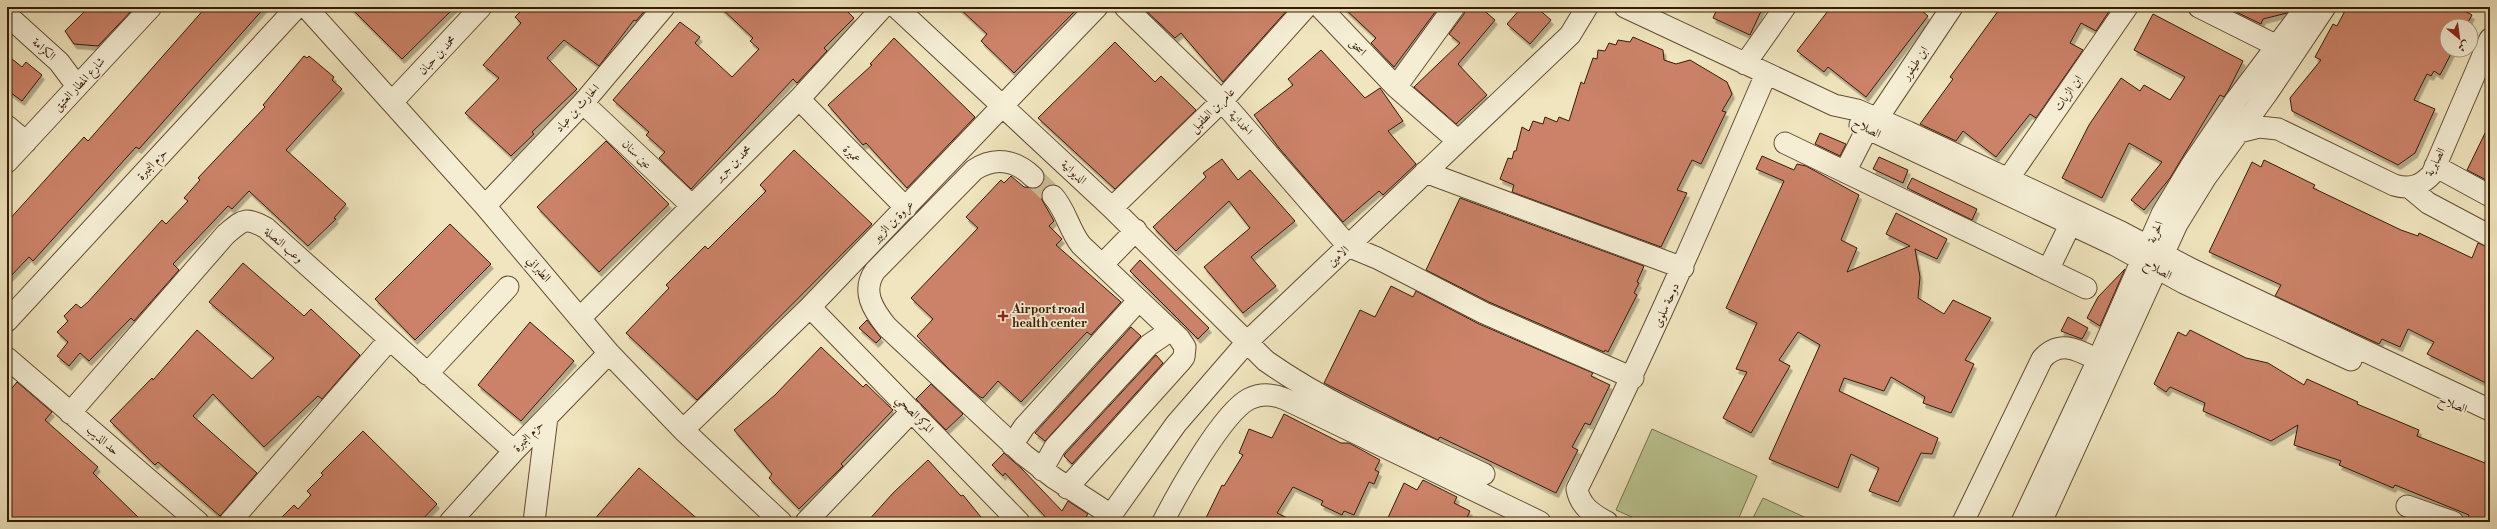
<svg xmlns="http://www.w3.org/2000/svg" width="2497" height="529" font-family="'Libre Bodoni',Amiri,serif">
<defs>
<filter id="shadow"><feDropShadow dx="2.5" dy="4.5" stdDeviation="0" flood-color="#0004"/></filter>
</defs>
<rect width="100%" height="100%" fill="#f0e5be"/>
<filter id="stains"><feTurbulence type="fractalNoise" baseFrequency=".005" numOctaves="4"/><feColorMatrix values="0 0 0 0 .2 0 0 0 0 .09 0 0 0 0 .02 0 0 0 .5 -.17"/></filter>
<radialGradient id="worn" r=".72"><stop offset=".6" stop-color="#630" stop-opacity="0"/><stop offset="1" stop-color="#630" stop-opacity=".3"/></radialGradient>
<path fill="#bac591" stroke="#78704b" d="M1652 429 1757 476 1737 522H1643L1616 510Z
M1763 498 1815 522H1751Z"/>
<path fill="#cb8268" stroke="#351b05" filter="url(#shadow)" d="M89 7H135L98 46 74 44 65 31Z
M206 7H265L139 149 136 147 33 261 29 257 7 280V222L84 137 88 141Z
M350 7H455L402 59Z
M525 7H648L636 21 634 20 599 66 564 40 547 58 577 89 532 132 534 134 511 156 465 113 499 78 483 65 521 23 515 17Z
M720 7H843L854 18 824 48 827 51 797 83 793 79 691 189 659 158 665 152 646 135 649 132 613 100 680 22 700 37 695 43 732 77 759 49 750 41 753 38Z
M958 7H1079L1014 73 981 41 987 34Z
M1142 7H1290L1223 82 1181 33 1175 38Z
M1343 7H1439L1394 67 1371 43 1376 38Z
M1466 7H1480L1495 20 1458 64 1487 95 1456 124 1414 87 1460 43 1449 34 1464 14Z
M1522 7H1536L1551 20 1530 44 1507 24Z
M1718 7H1763L1750 35 1713 18Z
M1831 7H1917L1928 16 1866 97 1828 67 1824 72 1797 51Z
M2001 7H2112L2096 31 2081 23 2070 43 2083 50 2036 118 2030 114 1996 157 1963 131 1956 141 1920 124 1953 79 1950 77Z
M2226 7H2291L2287 13 2263 19 2261 24Z
M2347 7H2458L2472 15 2466 26H2447V50H2453L2440 75 2434 71 2431 76 2427 74 2414 100 2435 109 2415 153 2398 165 2292 111 2290 98 2321 60 2315 57 2333 24 2337 26Z
M2153 14 2243 61 2228 91 2224 97 2220 95 2170 178 2144 210 2131 200 2162 162 2129 143 2102 198 2062 178 2089 125 2121 78 2140 91 2144 85 2170 100 2185 77 2134 50Z
M1633 37 1663 50 1664 60 1676 64 1690 60 1727 82 1732 94 1722 111 1726 112 1701 164 1692 160 1677 190 1687 193 1661 247 1512 192 1514 185 1500 179 1508 158 1512 159 1514 151H1516L1522 127 1529 131 1533 121 1543 124 1545 117 1557 122 1559 117 1569 121 1581 82 1584 84 1593 58 1597 59 1598 50 1605 51 1609 43 1616 45 1618 40 1630 42Z
M894 38 975 117 907 188 866 143 863 145 828 105 872 65 870 64Z
M1115 42 1155 82 1161 76 1196 110 1115 189 1038 118Z
M1321 50 1365 98 1380 88 1403 121 1388 131 1416 164 1383 195 1379 191 1343 222 1279 148 1254 115 1293 85 1288 79Z
M7 55 22 67 26 62 42 75 22 101 7 90Z
M304 56 307 58 309 56 334 77 332 80 342 89 286 150 346 204 334 218 336 219 308 246 249 191 232 209 228 206 173 264 179 270 134 321 131 318 89 361 80 353 69 366 57 356 68 342 57 332 68 321 64 316 76 304 81 308 88 302 162 220 166 224 188 201 184 198 200 180 198 178 265 107 263 105Z
M2490 123V182L2467 170Z
M1820 133 1846 144 1840 156 1815 144Z
M606 141 669 204 599 272 537 207Z
M794 150 872 224 697 400 626 333 669 288 666 285 705 246 708 249 766 191 760 185Z
M1762 156 1794 170 1797 164 1806 166 1859 195 1841 240 1857 248 1847 272 1910 246 1886 234 1896 213 1947 239 1937 259 1915 249 1920 277 1918 298 1944 314 1953 300 1991 318 1965 360 1974 364 1951 413 1923 403 1925 397 1891 377 1884 391 1844 378 1839 391 1938 438 1932 454 1921 453 1898 502 1869 491 1879 468 1851 454 1838 488 1769 459 1820 345 1798 332 1779 360 1790 366 1751 433 1723 418 1747 372 1736 369 1757 323 1726 308 1784 181 1756 169Z
M1879 157 1908 170 1903 183 1873 169Z
M1222 159 1238 180 1250 170 1295 221 1251 257 1276 286 1243 313 1204 267 1250 228 1229 201 1176 251 1153 227 1206 177 1203 173Z
M2264 160 2315 185 2313 188 2401 230 2418 236 2419 233 2472 258 2478 243 2490 248V385L2427 354 2434 342 2408 329 2400 347 2382 339 2379 344 2275 296 2281 285 2209 252 2252 162 2261 167Z
M1011 176 1024 187 1036 188 1043 183 1046 186 1042 191 1041 198 1054 221 1049 226 1062 239 1056 245 1121 302 1091 335 1087 332 1021 402 998 381 983 398 980 397 948 368 917 336 933 319 911 298 978 228 966 217 1001 180 1004 183Z
M1912 178 1977 209 1972 220 1907 188Z
M1460 198 1644 266 1637 282 1639 283 1634 293 1637 295 1608 352 1605 350 1604 352 1489 302 1426 270Z
M450 224 491 264 415 340 375 299Z
M1140 260 1209 328 1198 339 1130 271Z
M243 263 304 316 311 309 360 355 322 399 318 396 264 447 213 394 193 416 257 473 220 516 158 462 155 465 110 421 152 378 153 380 197 330 252 379 274 358 209 302Z
M2125 269 2100 326 2087 318 2098 297Z
M1391 286 1413 297 1416 291 1479 324 1593 373 1591 376 1610 385 1590 425 1585 423 1572 447 1578 450 1556 493 1440 437 1438 440 1405 424 1324 383 1360 310 1375 317Z
M2068 317 2088 328 2082 339 2061 331Z
M867 320 881 338 876 343 859 328Z
M530 322 574 361 521 421 478 385Z
M1131 327 1141 336 1045 441 1035 433Z
M2190 330 2246 358 2268 363 2304 385 2307 379 2358 402 2357 404 2419 430 2417 436 2490 465V522H2467L2469 515 2395 485 2393 488 2339 465 2341 461 2294 445 2298 425 2271 441 2203 411 2205 403 2170 387 2166 392 2154 384 2178 332 2186 336Z
M821 347 863 387 866 384 893 410 841 464 843 466 799 509 769 478 772 474 734 430 775 395Z
M1156 355 1163 363 1072 464 1064 456 1065 454Z
M17 382 52 412 45 420 98 467 93 473 143 522H7V394Z
M931 384 963 414 946 430 916 399Z
M1284 414 1341 443H1349L1380 460 1375 470 1379 472 1374 484 1369 482 1354 515 1344 511 1342 515 1321 505 1323 501 1293 487 1277 513 1296 522H1204L1222 485 1224 486 1243 455 1239 453 1249 429 1272 438Z
M363 431 437 504 420 522H277L294 505 298 509 311 495 307 491 323 475 321 473Z
M1004 453 1022 469 1062 511 1068 501 1088 514 1083 522H1050L1005 473 1003 476 992 465Z
M928 460 961 496 963 495 985 522H867L893 493Z
M639 468 701 522H592Z
M1423 480 1457 497 1454 503 1470 511 1465 522H1386L1404 483 1417 490Z"/>
<g fill="none" stroke-linecap="round" stroke-linejoin="round">
<path stroke="#cbbd99" stroke-width="21" stroke-dasharray="21 10" stroke-linecap="butt" d="M1033 177 1053 196"/>
<g stroke="#644e33" stroke-width="23">
<path id="minor" d="M306 7 485 206 609 353 683 430 781 522
M896 7 1112 208 1266 361C1333 408 1410 439 1484 474
M1125 7 1222 101 1348 246 1377 258 1484 313 1633 378
M1320 7 1396 87 1458 141
M1625 7 1834 105 1857 110 1908 132 2121 232 2191 269 2490 410
M2199 7 2277 46
M7 15 59 62 77 86
M1745 64 1785 7
M1396 87 1454 7
M799 99 906 208
M392 102 481 7
M583 103 691 205
M1877 119 1952 7
M1860 125 2115 245 2184 283 2351 360
M7 126 26 142
M2239 132 2259 127 2278 129 2394 185C2410 190 2421 186 2432 174L2490 39
M1785 143 2086 288
M7 162 151 7
M2435 166 2490 196
M1425 172 1683 268
M1845 172 1867 129
M1033 177C1016 160 995 156 974 170L875 271C861 291 873 310 887 327L1024 455 1054 478 1111 515
M2008 179 2127 7
M2410 188 2428 203 2490 236
M1053 196C1066 210 1069 230 1081 245L1179 338 1185 347 1184 357 1181 361 1067 488
M485 206 583 103 664 7
M1112 208 1222 101 1306 7
M1102 265 1136 230
M2048 270 2070 225
M810 307 1019 522
M581 317 799 99 883 7
M7 321 297 7
M7 358 198 522
M427 374 508 287
M70 413 226 234C243 220 245 216 266 228L514 451
M683 430 810 307 1097 7
M1012 445 1024 427 1139 300
M1042 470 1055 447 1149 345 1171 330
M2407 506 2453 522
M230 522 389 340
M450 522 514 451 609 353
M534 522 547 417
M806 522 912 411
M1106 522 1176 424 1247 342 1570 35 1587 7
M1163 522C1177 494 1223 412 1249 399 1261 393 1273 394 1285 399L1540 522
M1607 522C1592 514 1580 506 1577 489 1645 353 1706 214 1766 74
M1963 522 2042 359C2060 339 2078 350 2098 360
M2022 522 2098 360 2162 214 2191 166 2236 100 2306 7
M2041 522 2177 224 2206 177 2268 92 2325 7"/>
</g>
<use href="#minor" stroke="#f5eed5" stroke-width="21"/>
</g>
<path fill="#8f2418" stroke="#f5eed5" stroke-width="1.5" d="M1001 310h4v4h4v4h-4v4h-4v-4h-4v-4h4z"/>
<g text-anchor="middle" stroke-width="3.5" stroke-linejoin="round" paint-order="stroke">
<g font-size="12" fill="#351b05" stroke="#f5eed5">
<text transform="translate(1358 47) rotate(46)" y="4">اسحق</text>
<text transform="translate(44 49) rotate(42)" y="4">الكرامة</text>
<text transform="translate(437 55) rotate(-47)" y="4">محمد بن حبان</text>
<text transform="translate(1915 63) rotate(-56)" y="4">ابن طيفور</text>
<text transform="translate(79 84) rotate(-47)" y="4">شارع المطار العتيق</text>
<text transform="translate(2068 93) rotate(-55)" y="4">ابن الزيات</text>
<text transform="translate(577 108) rotate(-48)" y="4">الحارث بن عباد</text>
<text transform="translate(1212 110) rotate(-45)" y="4">عامر بن الطفيل</text>
<text transform="translate(1241 123) rotate(48)" y="4">الحمدانية</text>
<text transform="translate(1867 128) rotate(28)" y="4">الصلاح</text>
<text transform="translate(637 154) rotate(44)" y="4">عين سنان</text>
<text transform="translate(852 154) rotate(45)" y="4">عميرة</text>
<text transform="translate(2435 162) rotate(-63)" y="4">الصابرية</text>
<text transform="translate(733 163) rotate(-44)" y="4">محمد بن جرير</text>
<text transform="translate(152 164) rotate(-47)" y="4">حزم البمبرة</text>
<text transform="translate(1074 172) rotate(42)" y="4">الديوانية</text>
<text transform="translate(893 221) rotate(-46)" y="4">عروة بن الزبير</text>
<text transform="translate(2155 232) rotate(-68)" y="4">الحرية</text>
<text transform="translate(284 245) rotate(41)" y="4">وعب النصلة</text>
<text transform="translate(1338 256) rotate(-43)" y="4">الامين</text>
<text transform="translate(539 269) rotate(49)" y="4">الطبراني</text>
<text transform="translate(2158 269) rotate(29)" y="4">الصلاح</text>
<text transform="translate(1666 305) rotate(-66)" y="4">دوحة سلوى</text>
<text transform="translate(2453 404) rotate(22)" y="4">الصلاح</text>
<text transform="translate(915 414) rotate(46)" y="4">المركز الصحي</text>
<text transform="translate(528 436) rotate(-46)" y="4">حزم البمبرة</text>
<text transform="translate(103 440) rotate(41)" y="4">حد الذيب</text>
</g>
<g font-size="12" font-weight="bold" fill="#351b05" stroke="#f5eed5" text-anchor="start">
<text x="1012" y="313">Airport road<tspan x="1012" dy="14">health center</tspan></text>
</g>
</g>
<rect width="2497" height="529" fill="none" stroke="#f0e5be" stroke-width="24"/>
<rect x="8" y="8" width="2481" height="513" fill="none" stroke="#351b05" stroke-width="2"/>
<rect x="12" y="12" width="2473" height="505" fill="none" stroke="#351b05"/>
<g transform="translate(2459 38) rotate(151)"><circle r="19" fill="#f5eed5" stroke="#a89a82"/>
<path d="M0-3L7 15L0 10L-7 15Z" fill="#8f2418"/>
<text y="-6" font-size="11" font-weight="bold" text-anchor="middle" fill="#351b05">ش</text>
</g>
<rect width="100%" height="100%" filter="url(#stains)"/>
<rect width="100%" height="100%" fill="url(#worn)"/>
</svg>
